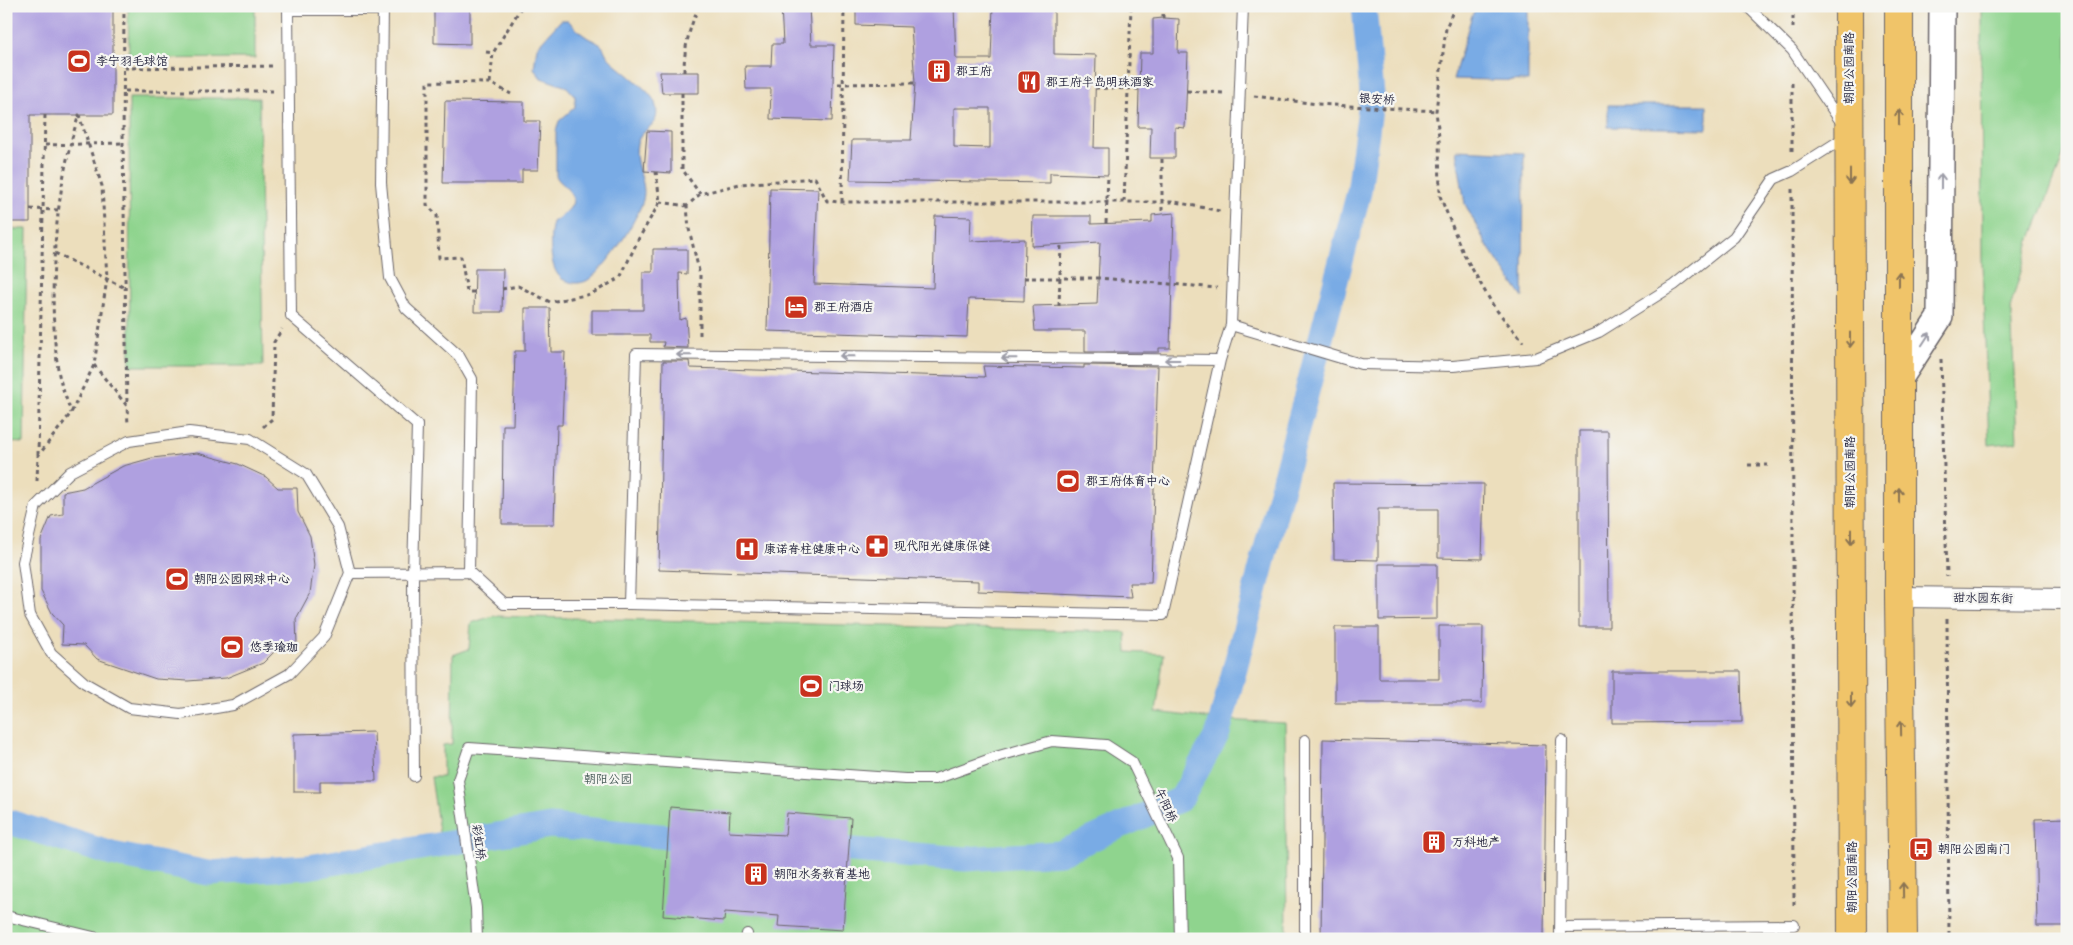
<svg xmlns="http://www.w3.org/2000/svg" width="2073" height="945" font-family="Kalam,'LXGW WenKai TC',sans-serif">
<rect width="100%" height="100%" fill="#f6f6f2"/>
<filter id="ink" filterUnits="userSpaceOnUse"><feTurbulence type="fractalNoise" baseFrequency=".02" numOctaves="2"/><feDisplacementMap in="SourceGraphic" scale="10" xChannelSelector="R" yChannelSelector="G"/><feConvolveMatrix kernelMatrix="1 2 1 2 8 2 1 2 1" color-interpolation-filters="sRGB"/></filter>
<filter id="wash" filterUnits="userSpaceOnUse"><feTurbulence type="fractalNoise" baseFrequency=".0096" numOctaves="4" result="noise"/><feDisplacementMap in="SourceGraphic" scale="20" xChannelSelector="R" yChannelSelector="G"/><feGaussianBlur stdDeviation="1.12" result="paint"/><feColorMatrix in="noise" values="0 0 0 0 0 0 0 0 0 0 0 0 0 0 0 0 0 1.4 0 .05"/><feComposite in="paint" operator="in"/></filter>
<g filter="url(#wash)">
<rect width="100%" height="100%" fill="#ecdebc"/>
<path fill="#8fd48e" stroke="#587b64" d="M128 6H255V58L129 59Z
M1981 6H2067V142L2059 168 2030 241 2011 305 2017 442 1989 445 1982 262Z
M129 98H259L263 366H130Z
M6 229H27L24 443 6 442Z
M493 616 1126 632 1127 652 1164 654 1156 712 1222 720 1285 723 1287 939H6V821L112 854 208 873 308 867 441 845 431 777H443V745L452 744 453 655 469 649 471 623Z"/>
<path fill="#79abe5" stroke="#4e6690" d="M1478 6H1528V81L1453 79 1472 15Z
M561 20H568C574 27 580 33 588 38 592 40 597 42 601 45 605 49 605 54 609 58 619 69 651 90 655 103 663 128 641 126 637 144 632 169 651 182 641 206 631 229 608 266 588 280 583 283 575 284 570 282 567 281 562 280 560 277 549 267 549 235 553 222 563 215 581 204 569 191 565 185 559 182 556 176V131L559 121 575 107V96L567 87 541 78 534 68 537 47Z
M1608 105H1707V129L1608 127Z
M1456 150 1524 153 1523 298 1486 244 1465 204Z"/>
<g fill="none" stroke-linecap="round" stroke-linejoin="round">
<path stroke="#79abe5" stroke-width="25" d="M6 821 112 854 208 873 308 867 550 826 703 840
M815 847 965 859 1060 853 1181 799 1218 733 1359 192 1372 94 1364 6"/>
</g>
<g id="blocks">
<path fill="#afa0e0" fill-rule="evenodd" d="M6 6H113V115H30V222H6Z
M434 6H470V44L434 43Z
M781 6H809L811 45H834L832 121 770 119 771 89H746L745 66H771L772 44H783Z
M856 6H954L956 59H991L993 6H1054V54L1096 55 1094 148H1108V175L1050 173V183L850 180 852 140H911L915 83 911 27 856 25ZM954 108H990V148L954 147Z
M1163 18 1179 19 1178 53H1188L1185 128 1175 127V158H1150L1151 127H1138L1140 53H1153V19Z
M660 72H699V93H662Z
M445 101 524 102V121H540L538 170H522V183H443Z
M647 131 671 132V173L644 171Z
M770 188 818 189 814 284 933 288 935 216 971 217 970 241 1025 239 1024 301 969 299 967 337 767 331Z
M1174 213 1170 348H1159V352H1085V331H1035L1033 306 1097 304 1100 242 1032 246 1033 216H1091V224L1152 222V215Z
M653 249H687V274L679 273 680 320 686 318 688 348 663 347 664 342H650V335H592V310H643V272H653Z
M475 269H503L502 312H474Z
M525 308H550L551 352H565L562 425H557L554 524H502L503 425H513L515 351H525Z
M663 361H689L690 368 985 377 983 366 1084 368V365L1158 366 1151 583H1129L1131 597 978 591V581L659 570Z
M1579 431H1608L1609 627H1579Z
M197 453 238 464 266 477 278 488H297L298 512 310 536 314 565 310 593 296 619 297 643 282 644 263 663 226 678 188 681 156 679 97 659 84 645 62 644 63 625 52 613 41 591V540L51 516 63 514V492L83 488 123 466 152 458Z
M1333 483 1484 484 1482 559 1438 558V509H1378V560L1334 559Z
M1379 564H1437V619L1379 620Z
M1439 626H1483L1482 703H1335V627H1379V679H1439Z
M1612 671H1741L1742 722 1612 723Z
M374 732 376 781H320V792H294V734Z
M1323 739 1546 745 1544 939H1321Z
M670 807 730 812 729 832 785 835 787 813 851 818 843 930 778 926 779 916 725 912 724 921 663 916Z
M2067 818V926H2037L2035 819Z"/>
</g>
</g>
<g filter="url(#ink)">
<use href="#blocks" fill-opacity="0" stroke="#696468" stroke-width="1"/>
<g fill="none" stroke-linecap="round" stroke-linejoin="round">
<g stroke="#696468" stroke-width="12">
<path id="service" d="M288 6 291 316 417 425 413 573 414 776
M383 6 381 183 390 278 406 308 459 356 472 379 469 572
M1243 6 1231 325 1361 364 1453 366 1536 358 1599 332 1674 285 1734 237 1774 179 1792 171 1847 136
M1747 6 1792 50 1843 125
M288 10H382
M1220 360 636 354 629 604 1163 615 1220 360 1231 325
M350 573 324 637 289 674 233 705 181 714 129 708 85 683 51 653 30 615 23 562 36 506 70 472 129 441 189 432 250 439 306 474 338 527 350 573 469 572 504 604H629
M1305 740V939
M6 916 102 939
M1560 927 1794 925
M477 939 476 908 458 780 469 748 905 779H935L999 756 1052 741 1106 745 1132 762 1178 858 1180 939
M746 939 747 934
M1560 939 1562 740"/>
</g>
<g stroke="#696468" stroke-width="22">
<path id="minor" d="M1899 597 2067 599"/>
</g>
<g stroke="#696468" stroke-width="28">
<path id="tertiary" d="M1899 380 1940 317 1942 6"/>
</g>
<g stroke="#696468" stroke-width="30">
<path id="primary" d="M1849 6 1852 939
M1899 6V597L1903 939"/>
</g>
<path stroke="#696468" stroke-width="3" stroke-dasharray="4 4" stroke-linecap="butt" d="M124 6 123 143 127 406
M1163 6V18
M1455 6 1446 28 1436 111 1439 137 1440 196 1463 253 1494 307 1523 342
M1793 28V6
M486 52 493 53
M124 68 274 66
M684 72C684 48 689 29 699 6
M490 83 493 53 522 6
M838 84 915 83
M1095 88 1139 89
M125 91H274
M1187 91 1223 93
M682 93V169L700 194
M1254 96 1317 104 1436 111
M45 145 123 143
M1792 151V82
M1162 159V214
M1792 189 1794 908
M660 202 687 206
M842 202 844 6
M1124 202 1131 6
M30 209 59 210
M1106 223 1108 175
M55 253 125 288
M1024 278H1099L1217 288
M502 289 518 286 550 302 591 294 620 278 639 238 660 202 656 172
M474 292H467L461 257 439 258 437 215 427 205V82L490 83 511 94
M1059 306 1061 244
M700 335V275L689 229 687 206 700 194 740 184 815 178 827 201 842 202H1175L1220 211
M1941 359 1947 576
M94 365 127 406 128 425
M263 427 272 419 274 342 282 329
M38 455 45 115
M1748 465H1769
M37 481 38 456 71 413 94 365 107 279 102 186 79 115C55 185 47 295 58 369 60 384 67 399 71 413
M1947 619 1949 939"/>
<use href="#service" stroke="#fff" stroke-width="10"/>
<use href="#minor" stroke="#fff" stroke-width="20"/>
<use href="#tertiary" stroke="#fff" stroke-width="25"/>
<use href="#primary" stroke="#f0c469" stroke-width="28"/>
</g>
<defs><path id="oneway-shaft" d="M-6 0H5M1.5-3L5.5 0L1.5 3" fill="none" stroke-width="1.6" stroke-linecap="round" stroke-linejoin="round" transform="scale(1.25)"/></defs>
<g stroke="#897352">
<use href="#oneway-shaft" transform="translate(1899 117) rotate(-90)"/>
<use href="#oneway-shaft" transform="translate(1850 177) rotate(90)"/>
<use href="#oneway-shaft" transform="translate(1899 279) rotate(-90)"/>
<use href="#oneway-shaft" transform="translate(1850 340) rotate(90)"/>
<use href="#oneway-shaft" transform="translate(1899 495) rotate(-90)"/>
<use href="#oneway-shaft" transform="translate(1851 537) rotate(90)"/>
<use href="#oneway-shaft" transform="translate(1851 700) rotate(90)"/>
<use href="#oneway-shaft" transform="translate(1901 728) rotate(-91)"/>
<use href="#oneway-shaft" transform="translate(1903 890) rotate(-91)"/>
</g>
<g stroke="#9c9ca7">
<use href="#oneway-shaft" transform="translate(1941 181) rotate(-90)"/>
<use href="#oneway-shaft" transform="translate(1926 339) rotate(-57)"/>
<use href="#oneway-shaft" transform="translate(684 355) rotate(-179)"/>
<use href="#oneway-shaft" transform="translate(847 356) rotate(-179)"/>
<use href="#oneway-shaft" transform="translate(1009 358) rotate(-179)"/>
<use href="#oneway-shaft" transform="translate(1172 360) rotate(180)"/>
</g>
</g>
<defs>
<g id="stadium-square" transform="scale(1.25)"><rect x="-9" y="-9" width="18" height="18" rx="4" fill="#c8321e" stroke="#f6f6f2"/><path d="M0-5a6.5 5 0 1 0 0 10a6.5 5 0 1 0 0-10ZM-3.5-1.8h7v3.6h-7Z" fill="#fff"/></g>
<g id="building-square" transform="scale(1.25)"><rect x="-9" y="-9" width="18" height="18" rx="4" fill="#c8321e" stroke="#f6f6f2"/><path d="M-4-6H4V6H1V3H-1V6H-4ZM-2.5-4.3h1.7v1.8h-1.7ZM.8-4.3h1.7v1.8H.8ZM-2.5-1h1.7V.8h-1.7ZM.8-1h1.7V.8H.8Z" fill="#fff"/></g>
<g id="restaurant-square" transform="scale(1.25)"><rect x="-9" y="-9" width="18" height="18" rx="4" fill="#c8321e" stroke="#f6f6f2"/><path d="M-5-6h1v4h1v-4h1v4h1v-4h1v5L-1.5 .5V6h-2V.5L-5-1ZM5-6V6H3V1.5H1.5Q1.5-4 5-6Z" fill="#fff"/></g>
<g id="hotel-square" transform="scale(1.25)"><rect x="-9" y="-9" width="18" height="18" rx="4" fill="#c8321e" stroke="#f6f6f2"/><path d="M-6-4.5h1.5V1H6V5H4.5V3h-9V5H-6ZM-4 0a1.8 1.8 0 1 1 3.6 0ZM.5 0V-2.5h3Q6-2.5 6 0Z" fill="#fff"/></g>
<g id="pharmacy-square" transform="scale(1.25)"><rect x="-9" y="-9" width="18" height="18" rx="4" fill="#c8321e" stroke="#f6f6f2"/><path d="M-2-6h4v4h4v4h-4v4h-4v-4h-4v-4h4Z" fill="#fff"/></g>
<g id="hospital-square" transform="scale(1.25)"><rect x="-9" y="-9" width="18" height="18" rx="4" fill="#c8321e" stroke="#f6f6f2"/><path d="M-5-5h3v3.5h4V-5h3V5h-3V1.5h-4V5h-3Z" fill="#fff"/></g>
<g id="bus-square" transform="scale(1.25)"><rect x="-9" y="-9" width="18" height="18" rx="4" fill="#c8321e" stroke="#f6f6f2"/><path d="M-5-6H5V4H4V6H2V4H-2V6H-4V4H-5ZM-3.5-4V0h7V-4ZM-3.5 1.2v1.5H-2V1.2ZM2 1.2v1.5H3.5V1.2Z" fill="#fff"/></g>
</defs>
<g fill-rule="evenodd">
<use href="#stadium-square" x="79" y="61"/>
<use href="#building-square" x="939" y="71"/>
<use href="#restaurant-square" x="1029" y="82"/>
<use href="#hotel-square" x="796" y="307"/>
<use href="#stadium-square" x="1068" y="481"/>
<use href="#pharmacy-square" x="877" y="546"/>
<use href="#hospital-square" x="747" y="549"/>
<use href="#stadium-square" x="177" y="579"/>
<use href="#stadium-square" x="232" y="647"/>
<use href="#stadium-square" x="811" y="686"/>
<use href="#building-square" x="1434" y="842"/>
<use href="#bus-square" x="1921" y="849"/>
<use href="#building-square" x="756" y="874"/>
</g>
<g text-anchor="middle" stroke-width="4.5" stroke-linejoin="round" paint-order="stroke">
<g font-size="12" fill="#22223b" stroke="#f6f6f2" text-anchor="start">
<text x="96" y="65">李宁羽毛球馆</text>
<text x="956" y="75">郡王府</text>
<text x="1046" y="86">郡王府半岛明珠酒家</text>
<text x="814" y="311">郡王府酒店</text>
<text x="1086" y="485">郡王府体育中心</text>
<text x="894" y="550">现代阳光健康保健</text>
<text x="764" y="553">康诺脊柱健康中心</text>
<text x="194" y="583">朝阳公园网球中心</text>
<text x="250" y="651">悠季瑜珈</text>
<text x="828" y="690">门球场</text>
<text x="1452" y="846">万科地产</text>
<text x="1938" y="853">朝阳公园南门</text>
<text x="774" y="878">朝阳水务教育基地</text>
</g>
<g font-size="12" fill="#22223b" stroke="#f6f6f2">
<text transform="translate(1849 68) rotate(-90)" y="4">朝阳公园南路</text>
<text transform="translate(1377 99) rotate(3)" y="4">银安桥</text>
<text transform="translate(1850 472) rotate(-90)" y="4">朝阳公园南路</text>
<text transform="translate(1983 598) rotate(1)" y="4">甜水园东街</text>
<text transform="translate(1166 805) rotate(65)" y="4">午阳桥</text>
<text transform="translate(479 842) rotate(82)" y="4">彩虹桥</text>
<text transform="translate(1852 877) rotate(-90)" y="4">朝阳公园南路</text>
</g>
<g font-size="12" fill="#435754" stroke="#f6f6f2">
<text x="608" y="783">朝阳公园</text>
</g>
</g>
<rect width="2073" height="945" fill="none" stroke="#f6f6f2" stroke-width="25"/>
</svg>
